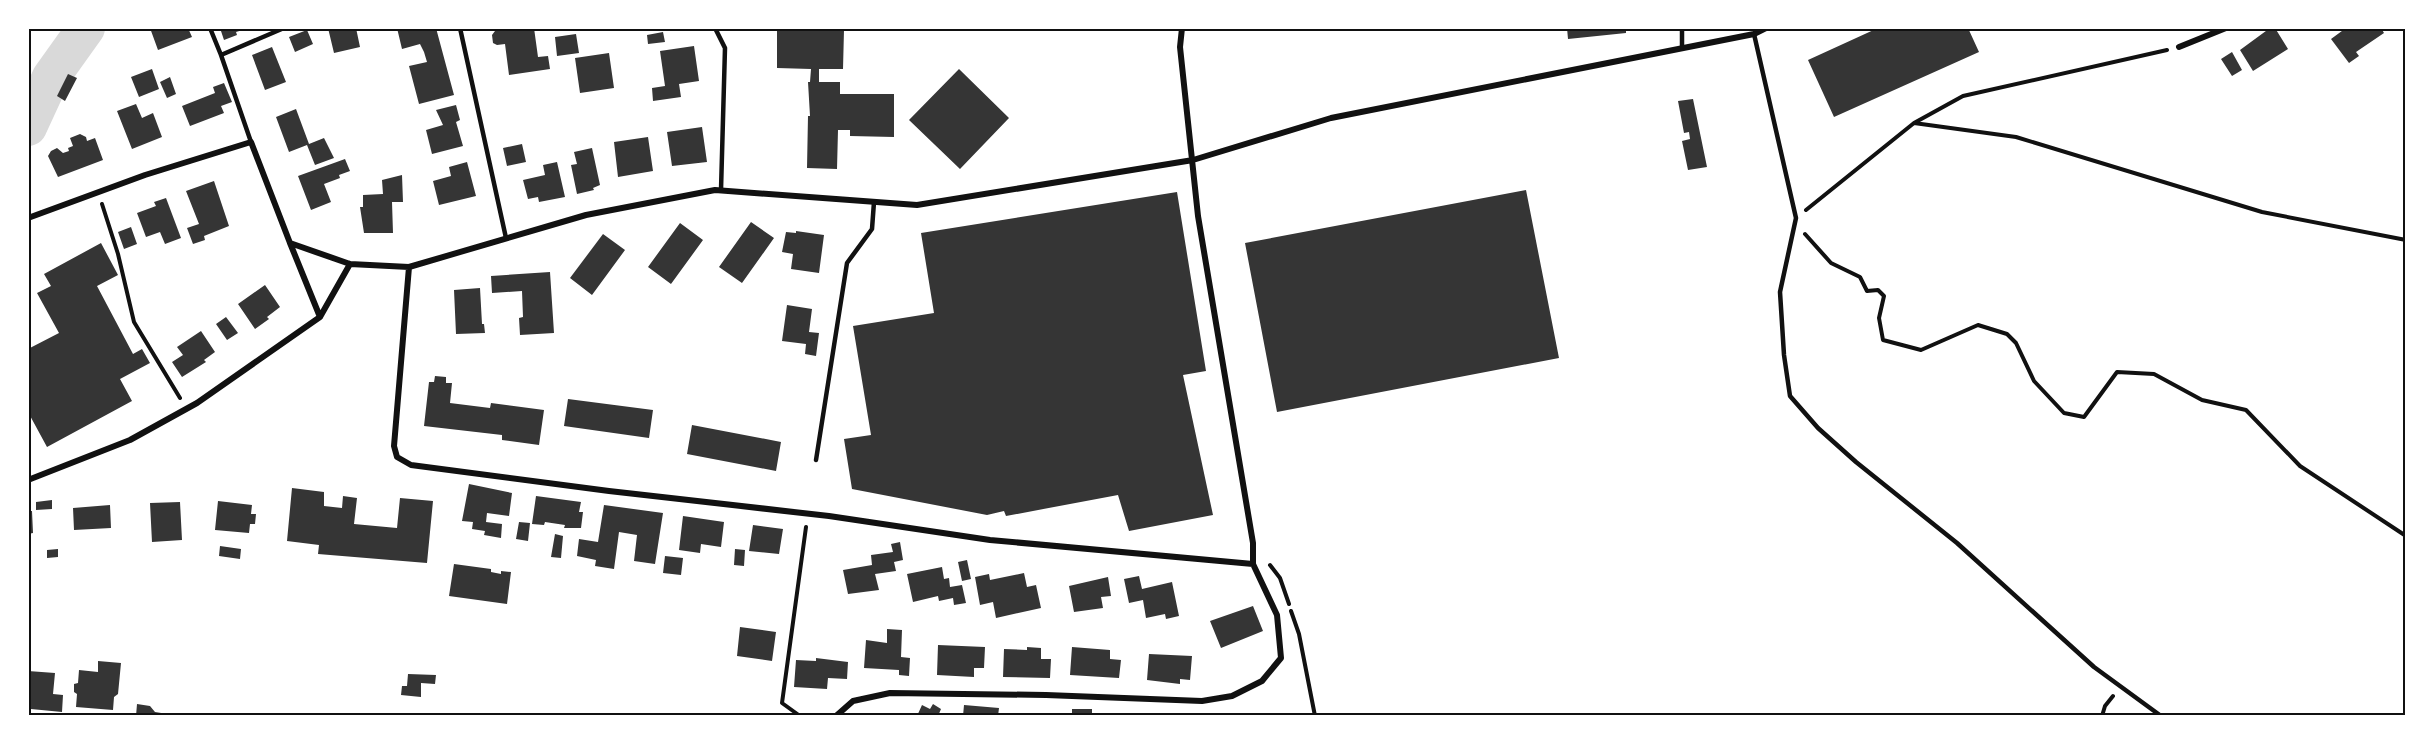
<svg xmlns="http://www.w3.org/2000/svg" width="2434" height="744" font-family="'Varela Round',sans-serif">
<rect width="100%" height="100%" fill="#fff"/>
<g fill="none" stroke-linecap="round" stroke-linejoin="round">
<path stroke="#d9d9d9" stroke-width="38" d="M28 127 51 77 86 28"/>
</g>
<path fill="#353535" d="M150 28H188L192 37 158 50Z
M220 28H246V29L236 32 237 35 224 40Z
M328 28H356L360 47 334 53Z
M397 28H436L454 95 419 104 409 66 427 62 424 52 420 44 402 49Z
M504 28H534L538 57 548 56 550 69 509 75 505 44 497 45 493 43 492 35 495 31Z
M1567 28H1626V33L1568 39Z
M1878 28H1968L1979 52 1834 117 1808 60Z
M2270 28H2275L2288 49 2253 71 2240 50Z
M2346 28H2381L2384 33 2356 52 2359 56 2349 63 2331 39Z
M777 29 844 30 843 69H819V82H840V94H894V137L850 136V130H838L837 169 807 168 808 116H810L808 82H810L811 69 777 68Z
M307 30 313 44 295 52 289 37Z
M663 32 665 42 648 44 647 35Z
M576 34 579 53 557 56 555 37Z
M694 46 699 81 679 84 681 97 653 101 652 88 665 86 660 51Z
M272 47 286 82 265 90 252 55Z
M2232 52 2242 70 2232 76 2221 59Z
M609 53 614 88 580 93 575 58Z
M152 69 159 89 139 97 131 77Z
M959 69 1009 118 960 169 909 120Z
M68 74 77 78 65 101 57 96Z
M170 77 176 94 167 98 160 82Z
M224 83 232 102 221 106 224 113 190 126 182 106 215 93 213 87Z
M1693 99 1707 167 1688 170 1682 141 1690 139 1689 132 1684 133 1678 101Z
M136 104 142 118 153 113 162 137 132 149 117 111Z
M456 105 460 120 456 122 463 146 432 154 426 130 443 125 436 110Z
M296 109 309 144 324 138 334 158 315 165 307 145 289 152 276 117Z
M702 127 707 162 672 166 667 132Z
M80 134 86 137 87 141 95 138 103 160 58 177 48 156 51 151 57 148 63 153 69 151 68 148 73 146 70 138Z
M648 137 653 171 618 177 614 142Z
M522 144 526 162 507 166 503 148Z
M592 148 600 185 593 188 594 190 577 194 571 165 577 164 574 152Z
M345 159 350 171 339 175 340 178 324 184 331 202 311 210 298 176Z
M467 162 476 196 439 205 433 181 451 176 449 167Z
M557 162 565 197 539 202 538 197 528 199 523 180 545 175 543 165Z
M402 175 403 202H392L393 233H364L360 207H363V195L383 194 382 180Z
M214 181 229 226 204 236 205 240 193 244 187 228 199 224 186 191Z
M1526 190 1559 358 1277 412 1245 243Z
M1177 192 1206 371 1183 375 1213 515 1129 531 1118 495 1006 516 1004 511 987 515 852 489 844 439 871 435 853 326 934 313 921 233Z
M166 198 181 238 165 244 160 232 146 237 137 213 156 206 154 202Z
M751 222 774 238 742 283 719 267Z
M680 223 703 240 671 284 648 267Z
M131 227 137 244 124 249 118 232Z
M796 231 824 235 819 273 791 269 793 254 782 252 786 232 796 233Z
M603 234 625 250 592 295 570 278Z
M101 243 118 275 97 286 133 354 142 349 150 363 120 379 132 401 47 447 28 412V349L59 333 37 293 51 286 44 274Z
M550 272 554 333 520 335 519 318 523 317 522 291 492 293 491 276Z
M265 285 280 307 267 317 269 319 255 329 238 304Z
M480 288 482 324H484L485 333 456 334 454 290Z
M787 305 812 309 809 332 819 333 816 356 805 354 806 344 782 341Z
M226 317 238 333 227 340 216 324Z
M201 331 215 352 204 360 206 362 182 377 172 362 183 355 177 347Z
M435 376 446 377V383H452L450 403 490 408 491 403 544 410 539 445 502 440V435L424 426 429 382H434Z
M568 399 653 410 649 438 564 426Z
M692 425 781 442 776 471 687 454Z
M469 484 512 493 509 516 487 513 486 522 502 524 501 538 484 535 485 531 472 529 473 522 462 521Z
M292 488 324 492V506L342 508 343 496 357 498 354 524 397 528 400 498 433 501 427 563 318 554 319 545 287 541Z
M536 496 581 502 579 512H583L581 528H564L565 525 545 522 544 525 532 524Z
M52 500V509L36 510V502Z
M218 501 252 505 251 514H256L255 524H250L249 533 215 530Z
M180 502 182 540 152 542 150 503Z
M110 505 111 528 74 530 73 508Z
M604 505 663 513 655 564 634 561 637 535 619 532 614 569 595 566 596 560 577 556 579 539 598 542Z
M28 511H32L33 533 28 534Z
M683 516 724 522 721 547 701 544 700 553 679 550Z
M519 522 530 523 528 541 516 539Z
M753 525 783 529 779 554 749 551Z
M555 534 563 536 561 558 551 557Z
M900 542 903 560 894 562 896 571 875 574 879 590 848 594 843 570 872 565 871 555 893 552 891 544Z
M220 546 241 549 240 559 219 556Z
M58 549V557L47 558V550Z
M735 549 745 550 744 566 734 565Z
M665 556 683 558 681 575 663 573Z
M967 560 971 579 962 581 958 562Z
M454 564 491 569V572L501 574V571L511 572 507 604 449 596Z
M942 567 944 579 949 578 950 587 962 585 966 603 954 605 953 598 939 601 938 596 913 602 907 574Z
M1024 573 1027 587 1036 585 1041 608 996 618 993 602 980 605 975 577 989 574 990 580Z
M1139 576 1142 589 1172 582 1179 616 1166 619 1165 614 1146 618 1143 600 1129 603 1124 579Z
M1108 577 1111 596 1101 597 1103 608 1074 612 1069 586Z
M1253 606 1263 631 1221 648 1210 621Z
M740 627 776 632 772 661 737 656Z
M887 629 902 630 901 657 910 658 909 676 899 675V670L864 668 866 640 887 643Z
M938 645 985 647 984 668H974V677L937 675Z
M1027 647 1041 648V659H1051L1050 678 1003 677 1004 649 1027 650Z
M1072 647 1110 650V659L1121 660 1119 678 1070 675Z
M1149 654 1192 656 1190 680 1180 679V684L1147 680Z
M816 658 848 662 847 679 828 678 827 689 794 687 796 660 816 661Z
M98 661 121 663 118 694 114 697 113 710 76 707 77 694 74 692V684L78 683 79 670 98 672Z
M28 671 55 673 53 694 63 695 62 712 31 709Z
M408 674 436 675 435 684 421 683V697L401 695 402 686H407Z
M137 704 150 706 155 712 180 716H136Z
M933 704 941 709 938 716H917L922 705 930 709Z
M964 705 999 708 998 716H963Z
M1072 709H1092V716H1072Z"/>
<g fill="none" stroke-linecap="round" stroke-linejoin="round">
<path stroke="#111" stroke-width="4" d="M1914 123 2016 137 2262 212 2406 240
M102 204 118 254 134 322 180 398
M1806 210 1914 123 1963 96 2167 50
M1805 234 1831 263 1860 277 1867 291 1878 290 1884 296 1879 318 1883 340 1921 350 1978 325 2007 334 2016 343 2034 381 2064 413 2084 417 2117 372 2154 374 2202 400 2246 410 2300 466 2406 536
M1270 565 1280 578 1289 604
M1291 611 1299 634 1315 716
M800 716 782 703 806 527
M2102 716 2105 706 2113 696"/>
<path stroke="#111" stroke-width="4.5" d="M210 28 221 55 251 142
M460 28 506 238
M715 28 725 48 721 190
M1682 28V48
M1754 34 1796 218 1780 292 1784 355 1790 396 1818 428 1856 462 1957 543 2094 667 2161 716
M221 55 284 28
M816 460 847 263 872 229 874 202"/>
<path stroke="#111" stroke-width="6" d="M2179 47 2226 28
M28 218 145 175 251 142 290 243 350 264 409 267 586 215 715 190 917 205 1193 160 1331 118 1754 34 1766 28
M290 243 320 317
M409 267 394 446 397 457 411 465 609 491 829 516 990 540 1253 564
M28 480 130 440 197 403 320 317 350 264
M836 716 853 701 890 693 1046 695 1202 701 1232 696 1262 681 1281 658 1277 615 1253 564V543L1198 216 1180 47 1182 28"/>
</g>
<rect width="2434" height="744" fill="none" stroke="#ffffff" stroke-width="60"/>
<rect x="30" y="30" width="2374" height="684" fill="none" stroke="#111" stroke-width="2"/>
</svg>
